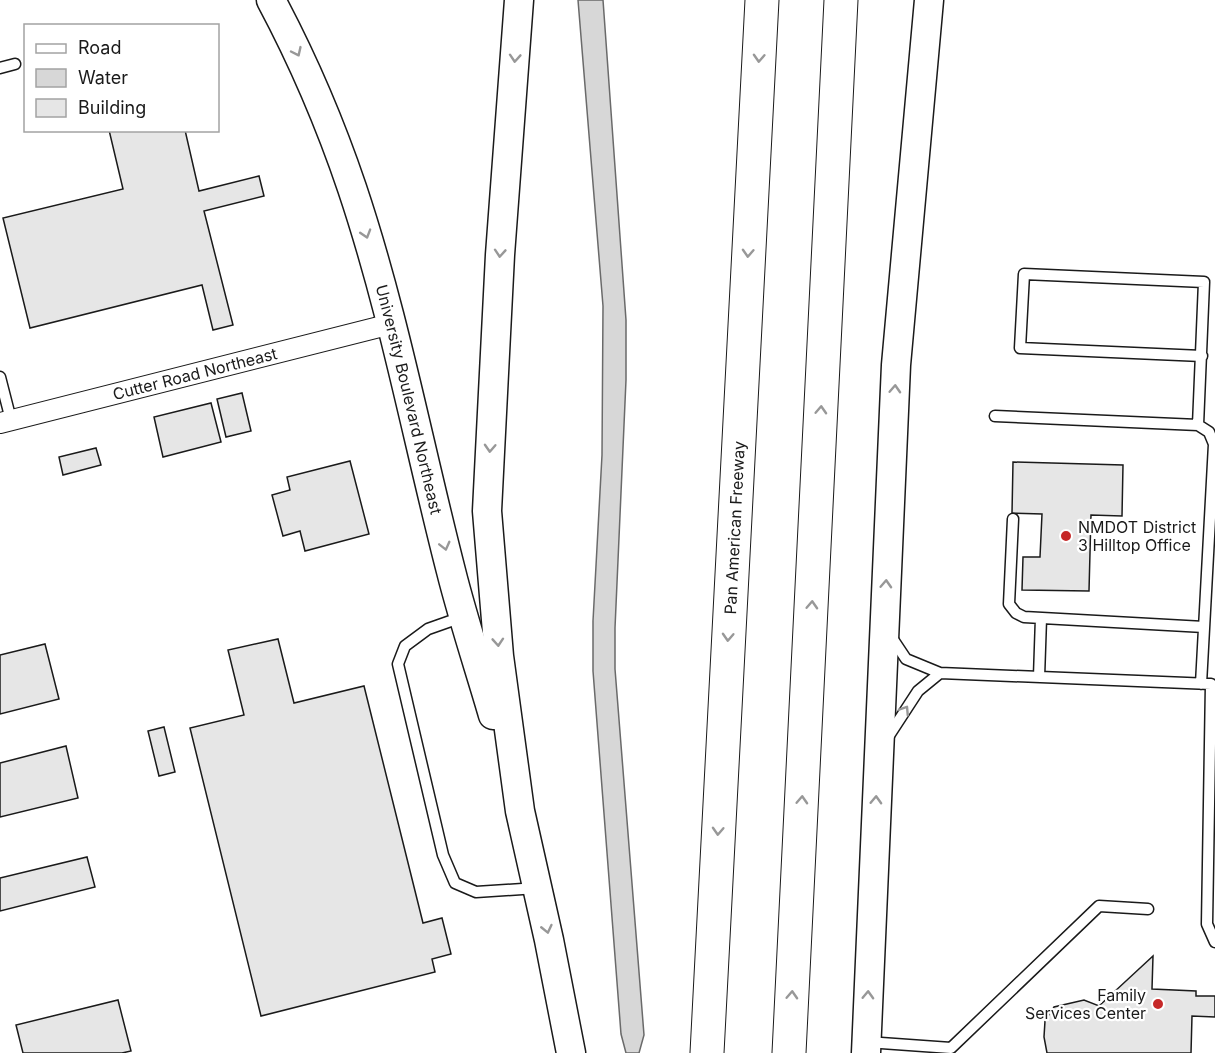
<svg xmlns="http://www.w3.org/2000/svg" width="1215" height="1053" font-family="Inter,sans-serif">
<rect width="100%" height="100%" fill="#fff"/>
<path fill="#d7d7d7" stroke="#6a6a6a" stroke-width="1.5" d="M578 0H603L626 320V380L615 628V669L644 1035 639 1053H626L621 1034 593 671V621L602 455 603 306Z"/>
<path fill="#e6e6e6" stroke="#1a1a1a" stroke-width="1.5" d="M109 130H185L199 191 259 176 264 196 204 211 233 325 213 330 202 285 30 328 3 218 123 189Z
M242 393 251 431 226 437 217 399Z
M211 403 221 442 163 457 154 417Z
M96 448 101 465 63 475 59 457Z
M350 461 369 534 305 551 300 531 283 536 272 495 290 490 287 477Z
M1013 462 1123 465 1122 516 1091 515 1089 591 1022 590 1023 557H1040L1042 514 1012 513Z
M278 639 294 703 364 686 423 923 442 918 451 954 432 959 435 972 261 1016 190 728 244 715 228 650Z
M45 644 59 699 0 714V655Z
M164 727 175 772 159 776 148 731Z
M66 746 78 798 0 817V763Z
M87 857 95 887 0 911V878Z
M1153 956 1152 989 1196 991V996H1215V1017L1192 1016 1191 1053H1047L1044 1037 1045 1021 1054 1007 1084 1000 1099 1006Z
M118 1000 131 1051 122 1053H23L16 1025Z"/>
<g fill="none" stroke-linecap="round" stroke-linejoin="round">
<g stroke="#1a1a1a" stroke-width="13">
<path id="lane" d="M0 68 15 64
M0 377 11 420
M995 416 1198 425 1209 432 1214 444 1201 684
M1198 425 1204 282 1024 274 1020 348 1202 356
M1013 519 1009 604 1016 613 1024 617 1204 627
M462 617 428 629 405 646 398 664 443 855 455 883 476 892 537 888
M890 635 906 659 940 673 1211 684 1207 924 1215 942
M1039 677 1041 618
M888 737 918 691 940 673
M867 1042 951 1048 1099 906 1148 909"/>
</g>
<g stroke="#1a1a1a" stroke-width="22">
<g id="street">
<path id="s1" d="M0 423 391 324"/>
</g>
</g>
<g stroke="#1a1a1a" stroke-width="31">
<g id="secondary">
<path id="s2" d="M271 0C303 60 330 123 352 188 394 313 418 443 451 571 463 619 479 667 493 715"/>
<path d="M519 0 500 255 487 511 499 656 520 811 549 940 571 1053"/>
<path d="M866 1053 896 365 929 0"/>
</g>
</g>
<g stroke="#1a1a1a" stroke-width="35">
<g id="highway">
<path id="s3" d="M707 1053 762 0"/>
<path d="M789 1053 841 0"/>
</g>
</g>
<use href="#lane" stroke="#fff" stroke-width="10"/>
<use href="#street" stroke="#fff" stroke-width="20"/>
<use href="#secondary" stroke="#fff" stroke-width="28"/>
<use href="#highway" stroke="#fff" stroke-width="33"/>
</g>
<defs><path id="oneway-chevron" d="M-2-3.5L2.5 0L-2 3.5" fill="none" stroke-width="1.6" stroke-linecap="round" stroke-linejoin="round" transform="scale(1.5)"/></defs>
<g stroke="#989898">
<use href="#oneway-chevron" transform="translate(297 52) rotate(65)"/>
<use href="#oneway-chevron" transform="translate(515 58) rotate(94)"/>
<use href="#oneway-chevron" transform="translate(759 58) rotate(93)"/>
<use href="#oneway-chevron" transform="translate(366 234) rotate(73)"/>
<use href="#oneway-chevron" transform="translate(500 253) rotate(94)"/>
<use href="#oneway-chevron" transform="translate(748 253) rotate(93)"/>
<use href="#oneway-chevron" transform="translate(895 389) rotate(-87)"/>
<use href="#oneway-chevron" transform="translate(821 410) rotate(-87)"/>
<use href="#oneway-chevron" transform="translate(490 448) rotate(93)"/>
<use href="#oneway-chevron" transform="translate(445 546) rotate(76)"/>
<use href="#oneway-chevron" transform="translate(886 584) rotate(-87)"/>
<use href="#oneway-chevron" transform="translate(812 605) rotate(-87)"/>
<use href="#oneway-chevron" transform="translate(728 637) rotate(93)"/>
<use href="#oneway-chevron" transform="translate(498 642) rotate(86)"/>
<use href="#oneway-chevron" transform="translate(905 710) rotate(-57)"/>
<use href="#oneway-chevron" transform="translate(802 800) rotate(-87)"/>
<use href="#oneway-chevron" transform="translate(876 800) rotate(-88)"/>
<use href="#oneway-chevron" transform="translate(718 831) rotate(93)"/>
<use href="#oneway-chevron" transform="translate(547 929) rotate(77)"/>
<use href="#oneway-chevron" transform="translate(792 995) rotate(-87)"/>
<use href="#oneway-chevron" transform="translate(868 995) rotate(-88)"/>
</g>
<g fill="#c62828" stroke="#fff" stroke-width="2">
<circle cx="1066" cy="536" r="6"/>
<circle cx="1158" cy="1004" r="6"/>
</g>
<g text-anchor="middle" stroke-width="4.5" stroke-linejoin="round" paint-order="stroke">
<g font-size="16" fill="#1a1a1a" stroke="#fff">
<text dy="6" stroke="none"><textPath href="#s1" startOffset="201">Cutter Road Northeast</textPath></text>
<text dy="6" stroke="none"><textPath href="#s2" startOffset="424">University Boulevard Northeast</textPath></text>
<text dy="6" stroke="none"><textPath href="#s3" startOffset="526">Pan American Freeway</textPath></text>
</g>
<g font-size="16" fill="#1a1a1a" stroke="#fff" text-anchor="start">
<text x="1078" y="533">NMDOT District<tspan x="1078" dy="18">3 Hilltop Office</tspan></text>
<text x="1146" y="1001" text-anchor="end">Family<tspan x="1146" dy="18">Services Center</tspan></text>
</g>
</g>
<rect x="24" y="24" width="195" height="108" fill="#ffffff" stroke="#a3a3a3" stroke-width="1.5"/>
<rect x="36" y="44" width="30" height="9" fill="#ffffff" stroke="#a3a3a3" stroke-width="1.5"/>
<text x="78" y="54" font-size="18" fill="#1a1a1a">Road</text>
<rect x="36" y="69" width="30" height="18" fill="#d7d7d7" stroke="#a3a3a3" stroke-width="1.5"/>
<text x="78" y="84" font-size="18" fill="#1a1a1a">Water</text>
<rect x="36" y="99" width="30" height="18" fill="#e6e6e6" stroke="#a3a3a3" stroke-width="1.5"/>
<text x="78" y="114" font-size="18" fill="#1a1a1a">Building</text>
</svg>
